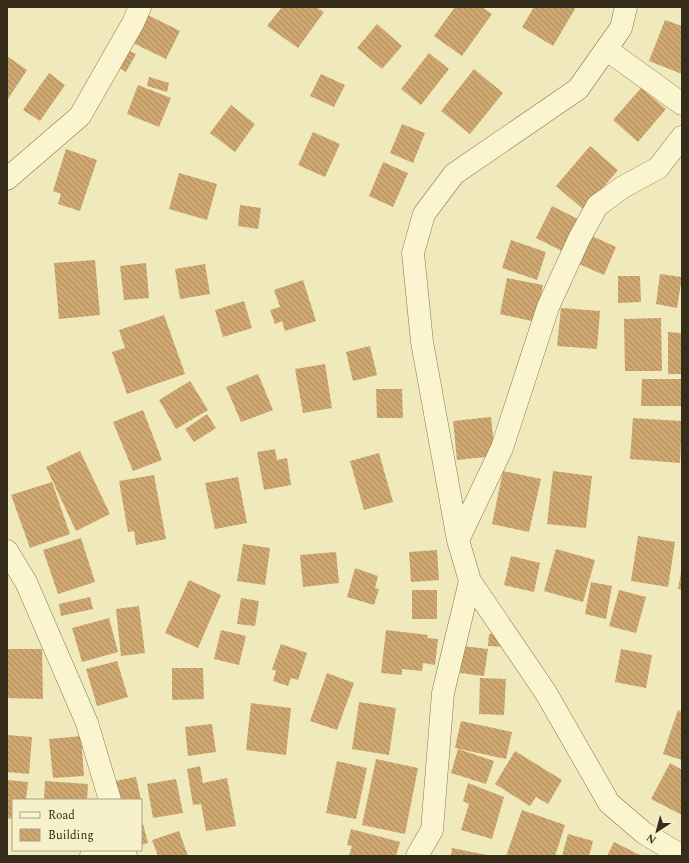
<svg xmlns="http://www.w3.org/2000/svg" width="689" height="863" font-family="Spectral,serif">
<defs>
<pattern id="building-back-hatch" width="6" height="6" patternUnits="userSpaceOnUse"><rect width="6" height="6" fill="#cea870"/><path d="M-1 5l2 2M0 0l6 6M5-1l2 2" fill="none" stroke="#a8895b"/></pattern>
</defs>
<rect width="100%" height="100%" fill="#efe9bb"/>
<path fill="url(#building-back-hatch)" d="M282 7H316L324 12 298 48 267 26Z
M455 7H482L492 14 462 56 434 36Z
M534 7H572L575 9 553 46 522 27Z
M144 13 180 31 166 59 129 41Z
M665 20 682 26V74L649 61Z
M377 24 402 46 382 69 357 48Z
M126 49 136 54 126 72 116 66Z
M429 53 449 69 421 105 401 89Z
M7 56 27 70 8 99 7 98Z
M474 69 503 93 470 134 441 111Z
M49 73 65 85 40 121 23 110Z
M321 74 345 85 334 107 310 96Z
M149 77 169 83 167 92 147 86Z
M138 85 171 98 159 127 127 114Z
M641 88 666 109 638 142 613 120Z
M231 105 255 124 235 152 210 133Z
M402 124 425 133 413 163 390 153Z
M313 132 340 144 325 177 298 165Z
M590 146 618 170 584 210 556 186Z
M66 149 97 160 80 211 58 204 61 194 53 191Z
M383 162 408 173 393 207 369 196Z
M179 173 217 184 207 220 169 209Z
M240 205 261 208 258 229 238 226Z
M552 206 580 220 564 252 536 238Z
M592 236 616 247 604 275 579 264Z
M511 240 546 252 537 280 502 268Z
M95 260 100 315 59 319 54 263Z
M146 263 149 298 124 300 120 266Z
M205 264 210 294 180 299 175 269Z
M660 274 682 277 677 308 656 304Z
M618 276H640L641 302 618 303Z
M507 278 543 285 536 322 500 314Z
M303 280 316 321 285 331 282 321 275 324 270 310 280 307 274 290Z
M244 301 252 328 223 337 215 310Z
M561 308 600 311 597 349 557 346Z
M164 315 185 374 127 394 112 352 125 348 119 330Z
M661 318 662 371H625L624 319Z
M668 332 682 333V374H668Z
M370 346 377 375 353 381 346 352Z
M325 364 332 408 303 413 295 369Z
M258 374 273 410 241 422 226 387Z
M642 379H682V406H641Z
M190 381 208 410 176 429 159 400Z
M376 389H402L403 418H377Z
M143 410 162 460 133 471 113 422Z
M207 414 216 428 194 442 185 429Z
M491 417 495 456 457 460 453 421Z
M633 418 682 421 680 463 630 459Z
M275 449 277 460 287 458 291 485 264 490 257 452Z
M80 451 110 514 76 531 46 467Z
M379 453 393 502 364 510 350 461Z
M503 471 541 479 529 532 492 524Z
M553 471 592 476 586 528 547 524Z
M154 475 166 539 136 545 134 531 128 532 119 481Z
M238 477 247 523 215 529 205 483Z
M52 482 70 534 30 548 11 495Z
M638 536 675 542 668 587 631 581Z
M81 538 95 582 58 594 43 550Z
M243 544 270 548 265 585 237 581Z
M556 549 595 560 583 602 544 591Z
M437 550 439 580 411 582 409 552Z
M336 552 339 583 303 587 300 555Z
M511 556 540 563 534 592 504 585Z
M355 568 378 576 375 588 379 589 374 605 347 597Z
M681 573H682V590L678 589Z
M189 580 221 595 198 648 165 633Z
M591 582 612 586 606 619 585 614Z
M412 590H437V619H412Z
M619 590 646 597 636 633 609 626Z
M90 597 93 609 61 616 59 604Z
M241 598 259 601 255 626 237 624Z
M139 606 145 653 121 656 116 609Z
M109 618 118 652 82 662 72 628Z
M221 630 246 636 239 665 214 659Z
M386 630 428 635 427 638 438 639 435 665 423 663 422 671 402 669V675L381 673Z
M489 634 504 635 503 647 488 646Z
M281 644 307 653 298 680 291 678 288 686 273 681 276 671 272 669Z
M463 646 488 649 484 676 460 673Z
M7 649H42L43 699 7 698Z
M621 649 652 655 646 688 615 682Z
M117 661 128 697 97 706 86 669Z
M172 668H203L204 699 172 700Z
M327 673 354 683 337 730 310 721Z
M480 678 506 679 504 715 479 714Z
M359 702 396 708 389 755 352 749Z
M251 703 291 708 286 755 246 750Z
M678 710 682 712V760L663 754Z
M461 721 512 732 506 759 455 748Z
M212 724 216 752 188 756 185 727Z
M7 735 32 737 29 774 7 772Z
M81 736 84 776 53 778 49 739Z
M458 749 494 761 486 784 451 773Z
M515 751 562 780 548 804 536 797 530 806 495 784Z
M376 759 418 768 405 834 362 825Z
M337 761 367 768 356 819 326 813Z
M670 763 682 770V815L651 799Z
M200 766 203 783 227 778 236 826 206 831 201 804 193 805 187 769Z
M136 777 141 800H119L115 781Z
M176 779 183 813 153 818 147 784Z
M7 780 28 782 26 800H13V819L7 818Z
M45 781 88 784 87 800H44Z
M468 783 504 797 492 839 461 830 469 804 463 801Z
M522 810 565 825 555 856H506Z
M143 824 148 843 141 845V825Z
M351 829 400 842 396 856H349L352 846 347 845Z
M179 831 188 856H158L152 840Z
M568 834 593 841 589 856H562Z
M614 842 642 856H607Z
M452 848 487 855V856H451Z"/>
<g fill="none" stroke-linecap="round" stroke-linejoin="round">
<g stroke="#867855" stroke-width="23">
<path id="minor" d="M606 49 682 104
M7 179 80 116 133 23 140 7
M458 540 502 448 548 307 579 239 597 206 623 187 658 168 682 137
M7 551 26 582 87 723 110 800
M470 581 546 693 609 803 644 833 682 856
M91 856H126
M417 856 432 830 443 693 470 581 458 540 422 342 413 253 424 214 454 174 578 89 621 28 626 7"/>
</g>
<use href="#minor" stroke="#faf5ce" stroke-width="22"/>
</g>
<rect width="689" height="863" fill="none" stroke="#352c1a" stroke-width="16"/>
<rect x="12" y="799" width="130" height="52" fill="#f6f1cb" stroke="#a9a284"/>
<rect x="20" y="812" width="20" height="6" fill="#faf5ce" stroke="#a9a284"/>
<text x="48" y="819" font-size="12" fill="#352c1a">Road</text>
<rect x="20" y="829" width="20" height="12" fill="url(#building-back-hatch)" stroke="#a9a284"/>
<text x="48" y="839" font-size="12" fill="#352c1a">Building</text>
<g transform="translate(657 831) rotate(216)" stroke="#f6f1cb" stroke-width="3" paint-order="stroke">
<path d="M0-3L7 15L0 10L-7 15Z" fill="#352c1a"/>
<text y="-6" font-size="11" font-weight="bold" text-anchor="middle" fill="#352c1a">N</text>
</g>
</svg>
